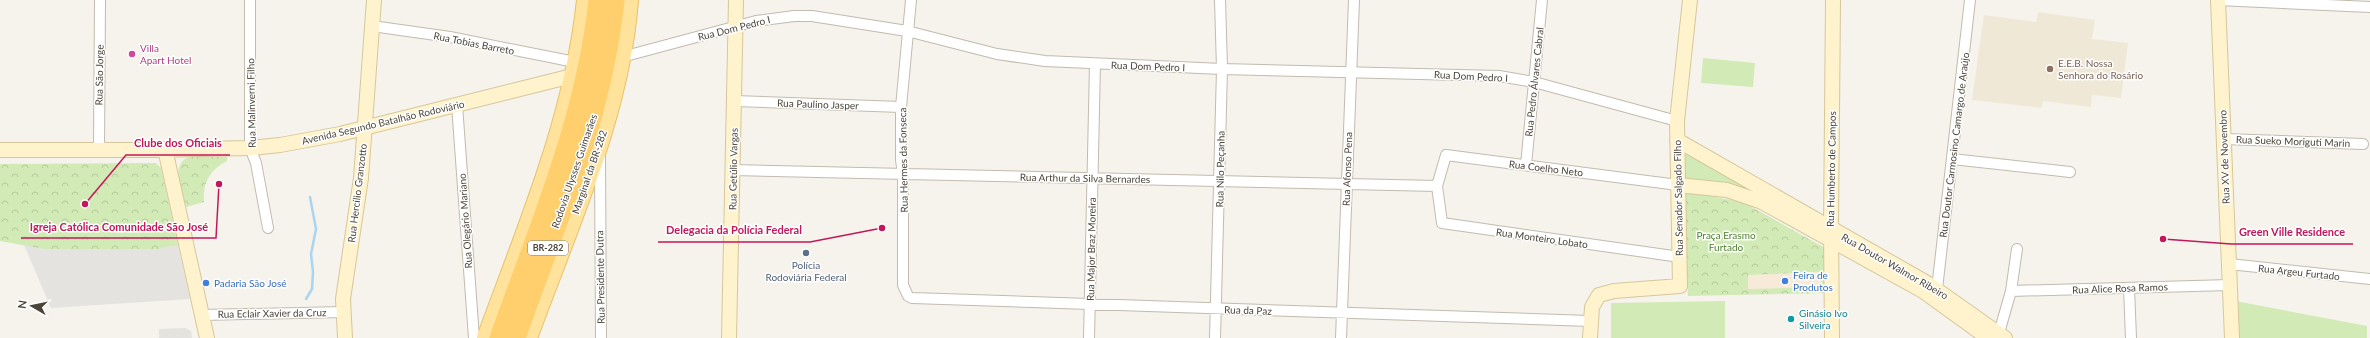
<svg xmlns="http://www.w3.org/2000/svg" width="2370" height="338" font-family="Lato,sans-serif">
<defs>
<pattern id="forest-crowns" width="20" height="18" patternUnits="userSpaceOnUse"><rect width="20" height="18" fill="#d2eab5"/><path d="M2 6a3 3 0 1 1 6 0M12 15a3 3 0 1 1 6 0" fill="none" stroke="#b6ca9c"/></pattern>
</defs>
<rect width="100%" height="100%" fill="#f6f3ec"/>
<path fill="#f7ead8" d="M1822 272V287L1748 290V275Z"/>
<path fill="#efe8d6" d="M2038 12 2095 20 2092 39 2128 43 2121 98 2092 95 2091 107 2043 101 2042 108 1972 100 1984 15 2036 22Z"/>
<path fill="#d2eab5" d="M1703 58 1755 63 1753 87 1701 83Z
M1688 154 1827 230 1744 189 1687 181 1684 176V156Z
M2230 300 2367 326V338H2232Z
M1725 301V338H1611V303Z"/>
<path fill="url(#forest-crowns)" fill-rule="evenodd" d="M189 157H227V161C210 169 202 184 204 202L186 207C183 192 169 164 189 157Z
M156 163 161 168 178 245 158 249H43L0 241V164Z
M1683 191 1743 202 1825 248 1826 293 1688 296ZM1821 272 1822 287 1748 289V275Z"/>
<path fill="#e5e3e0" d="M24 245 43 249H158L178 245 190 299 51 308Z
M185 328 191 331 192 338H159V329Z"/>
<g fill="none" stroke-linecap="round" stroke-linejoin="round">
<path stroke="#a9d4f2" stroke-width="2.5" d="M306 299 312 289 313 272 311 254 316 229 310 197"/>
<g stroke="#c2bbae" stroke-width="12">
<path id="street" d="M250 0V148L256 163 268 228
M911 0 901 107V160L903 174V285L908 296 912 298 1590 321
M2218 0 2370 7
M372 26 450 37 575 62
M622 57 756 21 794 16H812L907 31 997 54 1045 61 1222 69 1499 76 1534 82 1677 121
M734 101 901 107
M457 105 474 338
M2224 139 2363 144
M99 150 100 0
M600 158 601 338
M1952 159 2070 172
M1526 165 1542 0
M733 170 1437 186
M1678 185 1446 155 1437 186 1442 223 1680 257
M2229 264 2370 279
M2129 288 2131 338
M1937 289 1970 0
M2011 291 2230 285
M202 315 343 312
M1999 333 2011 291 2017 249
M1089 338 1095 64
M1215 338 1222 69 1220 0
M1341 338 1354 0"/>
</g>
<g stroke="#d6c79b" stroke-width="16">
<path id="secondary" d="M2218 0 2232 338
M1677 140 1927 283 2005 338
M165 149 207 338
M0 150H152L250 148 280 145 340 134 572 76
M1678 185 1727 190 1762 202 1923 291 1988 338
M345 338 343 299 361 178 374 0
M729 338 736 0
M1590 338 1592 307 1599 295 1614 291 1680 286 1677 121 1690 0
M1832 338 1831 228 1833 0"/>
</g>
<g stroke="#e6c16a" stroke-width="18">
<path id="primary" d="M485 338C525 228 573 117 585 0
M529 338C568 230 622 115 630 0"/>
</g>
<g stroke="#e0a43c" stroke-width="21">
<path id="highway" d="M499 338C538 228 586 117 598 0
M516 338C555 227 603 118 615 0"/>
</g>
<use href="#street" stroke="#fff" stroke-width="10"/>
<use href="#secondary" stroke="#fff3cd" stroke-width="14"/>
<use href="#primary" stroke="#ffe39c" stroke-width="16"/>
<use href="#highway" stroke="#ffcf6e" stroke-width="19"/>
</g>
<circle fill="#d1479c" stroke="#fff" stroke-width="1.5" cx="132" cy="54" r="4"/>
<circle fill="#8d6e63" stroke="#fff" stroke-width="1.5" cx="2050" cy="69" r="4"/>
<circle fill="#5c6f8a" stroke="#fff" stroke-width="1.5" cx="806" cy="253" r="4"/>
<g fill="#3f7fe0" stroke="#fff" stroke-width="1.5">
<circle cx="1785" cy="281" r="4"/>
<circle cx="206" cy="283" r="4"/>
</g>
<circle fill="#0f9aa8" stroke="#fff" stroke-width="1.5" cx="1791" cy="319" r="4"/>
<g text-anchor="middle" stroke-width="3" stroke-linejoin="round" paint-order="stroke">
<rect fill="#fff" stroke="#817c74" stroke-width="1" x="528" y="241" width="40" height="14" rx="3"/>
<g font-size="9" font-weight="bold" fill="#4b4439">
<text x="548" y="251">BR-282</text>
</g>
<g font-size="10" fill="#4b4439" stroke="#fff">
<text transform="translate(734 28) rotate(-14)" y="4">Rua Dom Pedro I</text>
<text transform="translate(474 43) rotate(11)" y="4">Rua Tobias Barreto</text>
<text transform="translate(1148 66) rotate(2)" y="4">Rua Dom Pedro I</text>
<text transform="translate(99 75) rotate(-89)" y="4">Rua São Jorge</text>
<text transform="translate(1471 76) rotate(3)" y="4">Rua Dom Pedro I</text>
<text transform="translate(1534 82) rotate(-84)" y="4">Rua Pedro Álvares Cabral</text>
<text transform="translate(251 103) rotate(-91)" y="4">Rua Malinverni Filho</text>
<text transform="translate(818 104) rotate(2)" y="4">Rua Paulino Jasper</text>
<text transform="translate(383 122) rotate(-13)" y="4">Avenida Segundo Batalhão Rodoviário</text>
<text transform="translate(2293 141) rotate(2)" y="4">Rua Sueko Moriguti Marin</text>
<text transform="translate(1954 145) rotate(-83)" y="4">Rua Doutor Carmosino Camargo de Araújo</text>
<text transform="translate(2224 157) rotate(-92)" y="4">Rua XV de Novembro</text>
<text transform="translate(903 160) rotate(-91)" y="4">Rua Hermes da Fonseca</text>
<text transform="translate(1546 168) rotate(7)" y="4">Rua Coelho Neto</text>
<text transform="translate(733 169) rotate(-89)" y="4">Rua Getúlio Vargas</text>
<text transform="translate(1220 169) rotate(-89)" y="4">Rua Nilo Peçanha</text>
<text transform="translate(1347 169) rotate(-88)" y="4">Rua Afonso Pena</text>
<text transform="translate(1831 169) rotate(-89)" y="4">Rua Humberto de Campos</text>
<text transform="translate(574 171) rotate(-71)" y="4">Rodovia Ulysses Guimarães</text>
<text transform="translate(589 172) rotate(-71)" y="4">Marginal da BR-282</text>
<text transform="translate(1085 178) rotate(1)" y="4">Rua Arthur da Silva Bernardes</text>
<text transform="translate(357 193) rotate(-83)" y="4">Rua Hercílio Granzotto</text>
<text transform="translate(1678 198) rotate(-91)" y="4">Rua Senador Salgado Filho</text>
<text transform="translate(465 221) rotate(-94)" y="4">Rua Olegário Mariano</text>
<text transform="translate(1542 238) rotate(8)" y="4">Rua Monteiro Lobato</text>
<text transform="translate(1091 249) rotate(-89)" y="4">Rua Major Braz Moreira</text>
<text transform="translate(1895 266) rotate(30)" y="4">Rua Doutor Walmor Ribeiro</text>
<text transform="translate(2299 272) rotate(6)" y="4">Rua Argeu Furtado</text>
<text transform="translate(600 277) rotate(-91)" y="4">Rua Presidente Dutra</text>
<text transform="translate(2120 288) rotate(-2)" y="4">Rua Alice Rosa Ramos</text>
<text transform="translate(1248 310) rotate(2)" y="4">Rua da Paz</text>
<text transform="translate(272 313) rotate(-1)" y="4">Rua Eclair Xavier da Cruz</text>
</g>
<g font-size="10" fill="#b23c85" stroke="#fff" text-anchor="start">
<text x="140" y="52">Villa<tspan x="140" dy="12">Apart Hotel</tspan></text>
</g>
<g font-size="10" fill="#785e54" stroke="#fff" text-anchor="start">
<text x="2058" y="67">E.E.B. Nossa<tspan x="2058" dy="12">Senhora do Rosário</tspan></text>
</g>
<g font-size="10" fill="#4a7f2a" stroke="#fff">
<text x="1726" y="239">Praça Erasmo<tspan x="1726" dy="12">Furtado</tspan></text>
</g>
<g font-size="10" fill="#4e5e75" stroke="#fff">
<text x="806" y="269">Polícia<tspan x="806" dy="12">Rodoviária Federal</tspan></text>
</g>
<g font-size="10" fill="#366cbe" stroke="#fff" text-anchor="start">
<text x="1793" y="279">Feira de<tspan x="1793" dy="12">Produtos</tspan></text>
<text x="214" y="287">Padaria São José</text>
</g>
<g font-size="10" fill="#0d838f" stroke="#fff" text-anchor="start">
<text x="1799" y="317">Ginásio Ivo<tspan x="1799" dy="12">Silveira</tspan></text>
</g>
</g>
<path fill="none" stroke="#c2185b" stroke-width="1.5" d="M85 204L126 155H230M219 184L216 238H21M882 228L810 242H658M2163 239L2231 244H2353"/>
<g fill="#c2185b" stroke="#fff" stroke-width="1.5">
<circle cx="85" cy="204" r="4"/>
<circle cx="219" cy="184" r="4"/>
<circle cx="882" cy="228" r="4"/>
<circle cx="2163" cy="239" r="4"/>
</g>
<g font-size="11" text-anchor="middle" font-weight="bold" fill="#c2185b" stroke="#fff" stroke-width="3" stroke-linejoin="round" paint-order="stroke">
<text x="178" y="147">Clube dos Oficiais</text>
<text x="119" y="231">Igreja Católica Comunidade São José</text>
<text x="734" y="234">Delegacia da Polícia Federal</text>
<text x="2292" y="236">Green Ville Residence</text>
</g>
<g transform="translate(32 306) rotate(279)" stroke="#ffffff" stroke-width="3" paint-order="stroke">
<path d="M0-3L7 15L0 10L-7 15Z" fill="#4b4439"/>
<text y="-6" font-size="11" font-weight="bold" text-anchor="middle" fill="#4b4439">N</text>
</g>
</svg>
